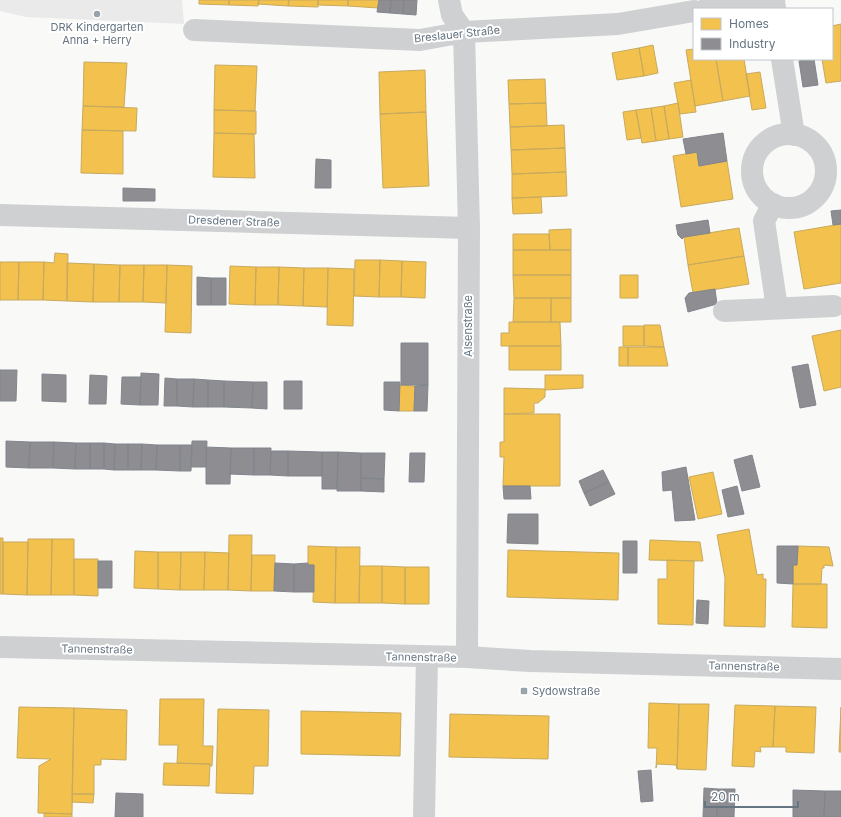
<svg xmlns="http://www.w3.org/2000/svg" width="841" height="817" font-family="Inter,sans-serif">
<rect width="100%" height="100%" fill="#f9f9f8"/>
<path fill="#e9eae9" d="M0 0H182L184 24 26 17 0 11Z"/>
<path fill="#f2c14e" stroke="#c8aa5e" d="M199 0H229V5L199 4Z
M229 0H259L258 6 229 5Z
M259 0H289L288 6 258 4Z
M289 0H318V7L288 6Z
M318 0H348V6L318 5Z
M348 0H379L378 8 348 6Z
M841 24V81L826 83 822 59H832V26Z
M653 45 658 73 644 76 639 48Z
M639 48 644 76 617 80 612 53Z
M694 49V59H716L723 101 695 106 686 50Z
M716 59H744L750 96 723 101Z
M84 62 127 63 124 107 83 106Z
M215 65 257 66 255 111 214 110Z
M425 70 426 112 380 114 379 72Z
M760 72 766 108 752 110 746 74Z
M545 79 546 103 509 104 508 80Z
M691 80 696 112 680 114 674 83Z
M546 103 547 126 510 127 509 104Z
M678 103 683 137 669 139 664 106Z
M83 106 137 108 136 131 82 130Z
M664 106 669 139 656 141 651 108Z
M651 108 656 141 642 143 636 110Z
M214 110 256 111V134L214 133Z
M636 110 641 138 627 140 623 112Z
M426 112 429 186 383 188 380 114Z
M564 125 565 148 511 150 510 127Z
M82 130 123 131V174L81 173Z
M214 133 254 134 255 178 213 177Z
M565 148 566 172 512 174 511 150Z
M697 152 699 166 727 161 733 199 681 207 673 156Z
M566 172 567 196 512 198V174Z
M541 197 542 213 513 214 512 198Z
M841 224V283L804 289 794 232Z
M739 228 744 256 688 265 684 237Z
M571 229V250H550L549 230Z
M513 234H549L550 250H513Z
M513 250H571V275H513Z
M55 253 68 254 67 301 43 300 44 262 54 263Z
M744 256 749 284 693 293 688 265Z
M355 260H380L379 297 354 296Z
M380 260 402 261 401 297H379Z
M402 261 426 262 425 298 401 297Z
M0 262H19L18 300H0Z
M19 262H44L43 300H18Z
M67 263 94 264 93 302 67 301Z
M94 264 120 265 119 302H93Z
M120 265H144L143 302H119Z
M144 265H167L166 303 143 302Z
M167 265 192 266 191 333 165 332Z
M230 266 256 267 255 305 229 304Z
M256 267H279L278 305H255Z
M279 267 304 268 303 306 278 305Z
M304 268H328L327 307 303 306Z
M328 268 354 269 353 326 327 325Z
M513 275H571V298H514Z
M620 275H638V298H620Z
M514 298H551V322H513Z
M551 298H571V322H551Z
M509 322H560L561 346H501V333H509Z
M644 325H660L664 347 644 346Z
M623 326H644V346H623Z
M841 330V387L824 391 812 336Z
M509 346H561V370H509Z
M619 347H628V366H619Z
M628 347H664L668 366H628Z
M545 375H583V388L545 390Z
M399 385 415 386 414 411H399Z
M504 388 545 389V397L538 403H534V413L504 414Z
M504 414H560V486H503L504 457H500V442H504Z
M713 472 722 514 698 519 689 477Z
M749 529 757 575 763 574V579H766L765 627 724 626 725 578 717 535Z
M229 535H252L251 591 228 590Z
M0 538H3V594H0Z
M28 539H52L51 595H27Z
M52 539H74V595H51Z
M650 540 700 542 703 561 649 560Z
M3 542H28L27 595 3 594Z
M308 546 336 547 335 603 313 602 314 565H308Z
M798 546 829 547 833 566 824 565V568H822L821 584H793V565H797Z
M336 547H360L359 603H335Z
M508 550 619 553 618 600 507 597Z
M135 551 158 552V589L134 588Z
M158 552H181L180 590 158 589Z
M181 552H205L204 590H180Z
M205 552 229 553 228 590H204Z
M252 555H275L274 591H251Z
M74 559H98V596L74 595Z
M667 560 694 561 693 625 658 624V579H667Z
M360 566H382V603H359Z
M382 566 405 567V604L382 603Z
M405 567H429V604H405Z
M793 584H827V628L792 627Z
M160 699H204L203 746H213L212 766H210V764L177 763 178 745H159Z
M649 703 679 704 677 769 676 765 657 764 656 768 657 748H648Z
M679 704H709L706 770 677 769Z
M735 705 775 706 773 747H760L761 752 755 751 754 767 732 766Z
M775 706 816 707 814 753 786 752V747H773Z
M19 707 74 708 72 814 38 813 39 766 51 759 17 758Z
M841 707V752H839Z
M74 708 127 710 126 760 101 759V765H94V794H72Z
M218 709 269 710 268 766H254L253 794 216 793Z
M301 711 401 713 400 756 301 754Z
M450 714 549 716 548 759 449 757Z
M164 763 210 764 209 786 163 785Z
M72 794H94L93 803 72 802Z
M44 813 72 814V817H44Z"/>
<path fill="#8d8d92" stroke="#81868d" d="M379 0H391L390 13 377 12Z
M391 0H404L403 14 390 13Z
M404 0H417L416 15 403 14Z
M814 59 818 85 803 87 799 61Z
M723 133 727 161 699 166 697 152 686 154 683 139Z
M316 159 331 160V188H315Z
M123 188 155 189V201H123Z
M841 210V224L833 225 831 211Z
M708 220 710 233 684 237 682 239 678 235 676 225Z
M197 277 211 278V305H197Z
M211 278H226V305H211Z
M715 289 717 304 688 312 685 298 689 293Z
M401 343H428V385H401Z
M808 364 816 405 800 408 792 367Z
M0 370H17L16 401H0Z
M141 373 159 374 158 405H140Z
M42 374 66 375V402L42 401Z
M90 375 107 376 106 404H89Z
M122 377H141L140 405 121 404Z
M165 378 177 379V406H164Z
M177 379H194L193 407 177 406Z
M194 379 208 380V407H193Z
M208 380 224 381V407H208Z
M224 381 253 382 252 408 224 407Z
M284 381H302V409H284Z
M253 382H267V409L252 408Z
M384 382H400L399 411 384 410Z
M428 385 427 411H414L415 386Z
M6 441 30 442 29 468 6 467Z
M192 441H207L206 467H191Z
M30 442H54L53 468H29Z
M54 442 76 443 75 469 53 468Z
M76 443H90V469H75Z
M90 443H104V469H90Z
M104 443 115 444 114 470 104 469Z
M115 444H128V470H114Z
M128 444H142L141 470H128Z
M142 444 157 445 156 470H141Z
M157 445H180V471L156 470Z
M180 445H192L191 471H180Z
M206 447 231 448 230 484H206Z
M231 448H254V475L230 474Z
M254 448H271L270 475H254Z
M271 451H288V476L270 475Z
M288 451 322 452V476H288Z
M322 452H338L337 489H322Z
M338 452 361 453V491H337Z
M361 453H385L384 479 361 478Z
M410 453H425L424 482H409Z
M752 455 760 487 742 491 734 460Z
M686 467 695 520 675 521 672 490 663 491 662 472Z
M603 470 609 482 584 493 579 481Z
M361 478 384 479V492L361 491Z
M609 482 615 494 590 506 584 493Z
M503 486H530L531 499H504Z
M737 486 744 514 728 517 722 490Z
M508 514H538V544L507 543Z
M623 541H637V573H623Z
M777 546H798L797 565H793V584L777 583Z
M98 561H112V588H98Z
M275 563 294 564V592L274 591Z
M308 563V565H314V592H294V564Z
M697 600 709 601 708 624 696 623Z
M651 770 653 801 641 802 638 771Z
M704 788 718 789 717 817H703Z
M718 789H735L734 817H717Z
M793 790 825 791 824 817H793Z
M825 791H841V817H824Z
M116 793 143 794V817H115Z"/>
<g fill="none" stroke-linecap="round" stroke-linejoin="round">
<path stroke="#ced0d1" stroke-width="22" d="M449 0 452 15 464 32 469 228 467 657
M774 0 775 9
M706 9 760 0
M194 30 420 40 464 32 618 24 694 11
M782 59 794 135
M752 171a37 37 0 1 1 74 0a37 37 0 1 1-74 0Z
M773 204 764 221 777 308
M0 215 469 228
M724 311 834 306
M0 647 467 657 530 661 841 669
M424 817 427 657"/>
</g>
<g fill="#99a3ab" stroke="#fff" stroke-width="1.5">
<circle cx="97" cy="14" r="4"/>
<rect x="520" y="687" width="8" height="8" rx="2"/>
</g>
<g text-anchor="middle" stroke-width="4" stroke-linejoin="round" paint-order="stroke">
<g font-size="11" fill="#657582" stroke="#fff">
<text x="97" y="31">DRK Kindergarten<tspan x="97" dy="13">Anna + Herry</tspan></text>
<text x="532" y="695" text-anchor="start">Sydowstraße</text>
</g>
<g font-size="11" fill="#657582" stroke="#fff">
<text transform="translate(457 34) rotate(-6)" y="4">Breslauer Straße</text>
<text transform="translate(234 221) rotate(2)" y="4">Dresdener Straße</text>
<text transform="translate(468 326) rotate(-90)" y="4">Alsenstraße</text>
<text transform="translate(97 649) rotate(1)" y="4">Tannenstraße</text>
<text transform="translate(421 657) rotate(1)" y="4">Tannenstraße</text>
<text transform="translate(744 666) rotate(1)" y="4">Tannenstraße</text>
</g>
</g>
<rect x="693" y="8" width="140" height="52" fill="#ffffff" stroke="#c1c8cd"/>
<rect x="701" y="18" width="20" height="12" fill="#f2c14e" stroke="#c1c8cd"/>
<text x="729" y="28" font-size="12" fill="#657582">Homes</text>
<rect x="701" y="38" width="20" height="12" fill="#8d8d92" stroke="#c1c8cd"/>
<text x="729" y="48" font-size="12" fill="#657582">Industry</text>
<path d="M705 801v6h93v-6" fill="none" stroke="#657582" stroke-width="2"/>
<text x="711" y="801" font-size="12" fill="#657582" stroke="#ffffff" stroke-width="3" paint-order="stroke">20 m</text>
</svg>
